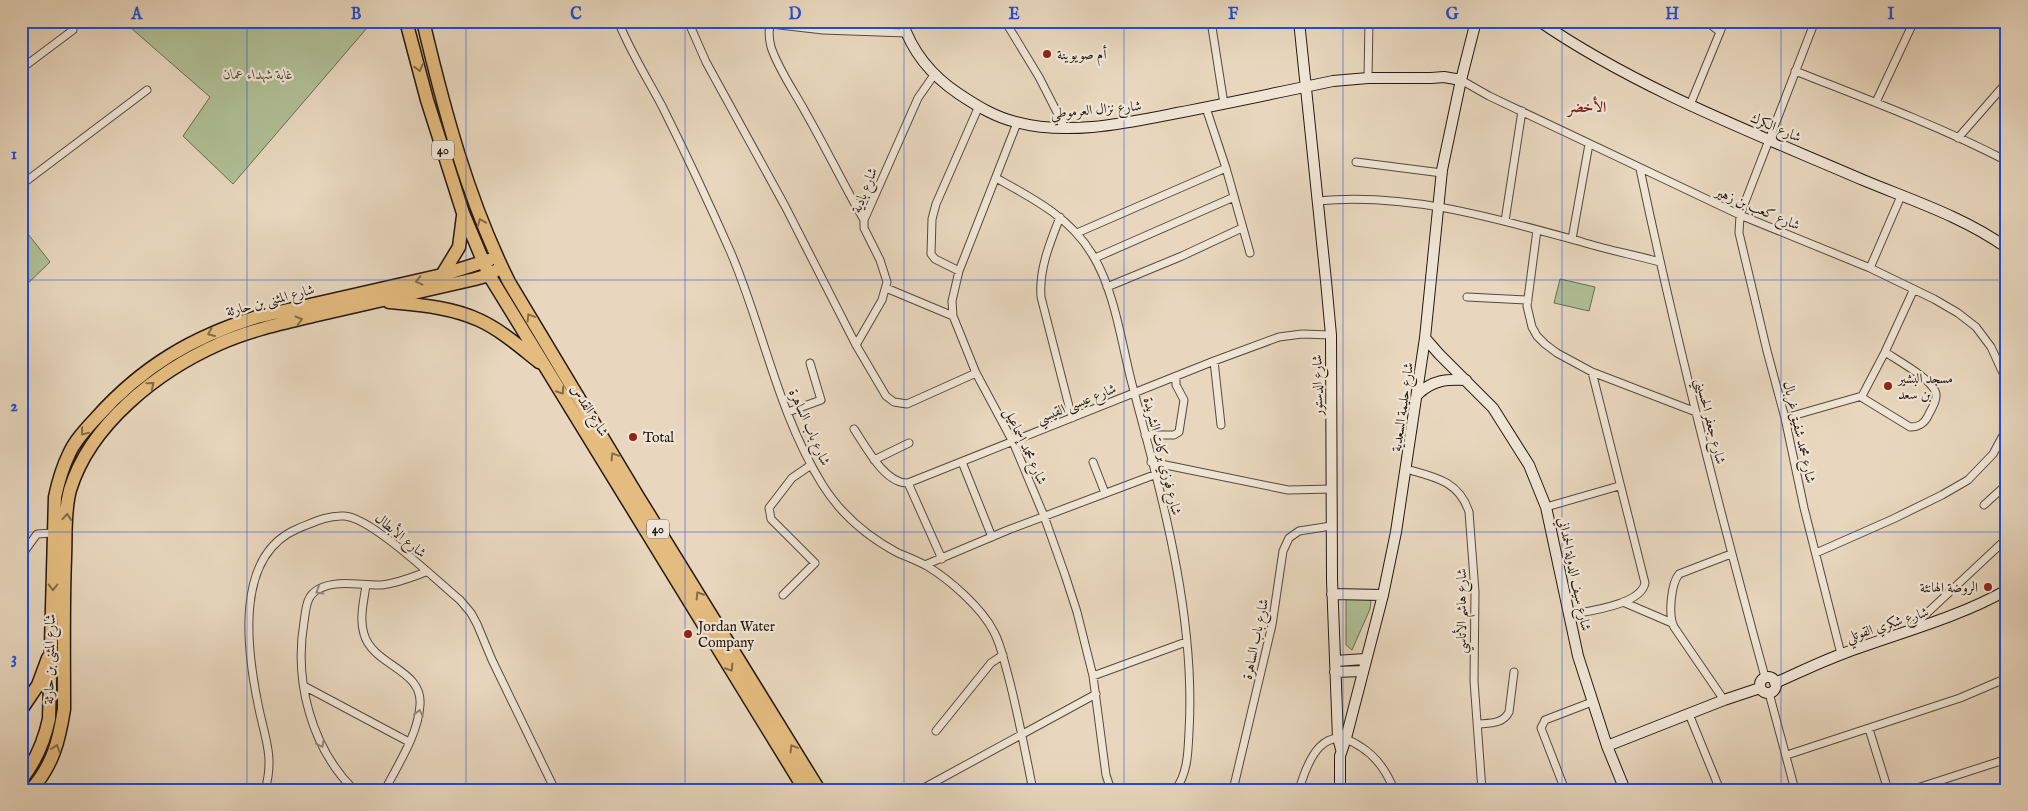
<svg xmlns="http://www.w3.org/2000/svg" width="2028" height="811" font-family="'IM FELL English',Amiri,serif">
<rect width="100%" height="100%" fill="#e8d7be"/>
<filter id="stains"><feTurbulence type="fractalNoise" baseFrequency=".004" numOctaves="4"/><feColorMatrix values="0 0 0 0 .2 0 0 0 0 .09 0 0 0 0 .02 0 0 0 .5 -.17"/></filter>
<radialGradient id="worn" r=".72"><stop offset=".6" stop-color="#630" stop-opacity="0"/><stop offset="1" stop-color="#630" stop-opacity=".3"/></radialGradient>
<path fill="#b0bf96" stroke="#6a6c54" d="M123 21H373L233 184 183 136 210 97Z
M21 225 50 262 21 290Z
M1560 279 1595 287 1589 311 1554 303Z
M1346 598 1371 600 1370 609 1352 650 1346 645Z"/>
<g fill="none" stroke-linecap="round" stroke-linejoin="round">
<g stroke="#56483c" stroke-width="9">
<path id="street" d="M618 21C630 51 647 78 662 106 686 154 709 203 731 253 763 328 778 413 822 484 840 513 868 537 898 553 908 557 918 561 927 566 950 580 982 608 994 632 1001 645 1004 661 1008 675 1018 713 1025 751 1033 790
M688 21 706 62 785 206 856 345 886 396 894 402 907 404 976 373
M746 21 823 30 906 33
M772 21C768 28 769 39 771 47 779 71 796 94 807 115 827 150 844 186 864 220
M1005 21 1039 77 1065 128
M1211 21 1224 104
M1815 21 1740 215 1739 233 1767 351 1785 418 1804 508 1841 654
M1720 32 1724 21
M21 69 73 30
M1795 71C1867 99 1939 126 2007 161
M1368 78 1369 21
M1461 80 1489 96 1740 215 1870 268 1934 299 1958 313 1976 327 1991 347 2007 382
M1876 102 1914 21
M1690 105 1720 32 1706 21
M1206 108 1226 168 1250 253
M1017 123 959 271 952 301 953 316 976 373 1013 442 1044 516 1065 575 1077 612 1093 676 1106 775 1111 790
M1958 138 2007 82
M1356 162 1442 173
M1640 169C1676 340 1719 509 1765 677
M996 178C1032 198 1070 217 1092 254 1114 289 1121 340 1131 380 1161 494 1196 613 1189 732 1188 751 1188 774 1175 790
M21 185 147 90
M1317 201C1408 192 1495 218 1582 242 1608 250 1634 255 1660 262
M1060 217C1050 243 1039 268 1041 297L1072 418
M1505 221 1522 111
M1537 230 1527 306 1532 327 1537 336 1545 344 1557 353 1592 372 1696 412
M1077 233 1226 168
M1572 239 1589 144
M1095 258 1234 197
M1870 268 1901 196
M959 271 935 259 931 254 932 219 936 204 979 106
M1107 287 1182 256 1242 228
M886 288 953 316
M1467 297 1528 300
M856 345 882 300 887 282 880 260 864 228V220L918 98 934 75
M1214 361 1221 425
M1861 397 1910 427C1919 427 1924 424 1928 416 1931 409 1937 402 1936 394 1934 380 1897 360 1885 352
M788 412 821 400 810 363
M1785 418 1862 396 1885 352 1914 289
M854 429C866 447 885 484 908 483L1214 361 1279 337 1302 334 1331 335
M1145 435H1174L1179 432 1184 400 1176 385V376
M874 460 909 443
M962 462 992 537
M1093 462 1105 493
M1151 462 1288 490 1332 489
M1406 469C1435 477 1459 481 1469 512L1475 592 1474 681 1482 790
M908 483 942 559
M1984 505 2007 484
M1546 507 1619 486
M1816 553 1893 519 1942 495 1968 480 1993 454 2007 428
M21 556 37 534 53 533
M925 565 1008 530 1154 475
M366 585C364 600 359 619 364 634 373 666 423 669 420 705 418 735 398 764 385 790
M783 595 815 563 771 519 769 508 792 478 811 465
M1623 602 1672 623
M1569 615C1588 611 1641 605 1645 583L1592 372
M1910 629 2003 542
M1093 676 1186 642
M304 686 409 742
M1769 693 1795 790
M1724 700 1674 627C1668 615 1671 584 1679 574L1731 554
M1689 714 1720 790
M1478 724C1490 723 1503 724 1509 712L1514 672
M1869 729 1888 790
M936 731 991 663 1003 655
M1787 755 1960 698 2007 678
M265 790C275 756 264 736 258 704 247 650 234 556 297 529 312 523 327 515 344 516 371 517 436 580 460 600L471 613 477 624 492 660 555 790
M354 790C311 747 294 681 304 622 306 609 306 595 319 589 336 579 363 586 382 585 398 583 412 577 426 572
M920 790 1096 694
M1233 790 1272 625 1283 551 1289 538 1299 531 1331 526
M1299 790C1308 759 1324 721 1361 747 1377 757 1387 772 1394 790
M1565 790 1541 728 1545 720 1592 702
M1911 790 2007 759"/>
</g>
<g stroke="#251811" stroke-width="12">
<path id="secondary" d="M902 21C912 52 932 76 959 94 977 106 995 117 1016 122 1068 136 1126 123 1177 113 1229 103 1281 92 1333 81L1368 78H1431L1444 77 1461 80
M1299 21 1326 281 1331 335 1332 580 1338 738 1341 749
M1539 21C1638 89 1752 132 1863 180 1911 200 1964 217 2007 248
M1425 338 1439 354 1493 408 1529 465 1546 507 1578 656 1607 746 1625 790
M1418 394C1433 380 1446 379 1466 380
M1332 594 1383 595
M1335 661 1365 659
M1335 672 1362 671
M1760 685a8 8 0 1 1 16 0a8 8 0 1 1-16 0Z
M1775 683C1798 673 1820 662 1842 654 1898 633 1955 619 2007 590
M1607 746 1724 700 1760 688
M1340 790V756L1346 738 1383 595 1396 532 1425 338 1442 170 1461 80 1476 21"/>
</g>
<g stroke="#251811" stroke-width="15">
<path id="highway" d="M406 21 427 100 463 213 489 275 805 790
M423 21C444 110 468 200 509 282L637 495 819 790
M442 275 459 247 463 216
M389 302C419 305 451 307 479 320 501 330 520 347 539 362
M21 710 38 685 48 658
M21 780C36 761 44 742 49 719L55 497C58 483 62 468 69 454 75 440 87 428 97 417 142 367 192 337 257 317L442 275 489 260
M31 790C53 765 59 741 64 709 64 658 63 608 65 558 66 536 64 512 70 490 90 424 158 371 219 344 250 330 284 323 317 315 369 303 422 291 475 279L489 275 495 271"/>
</g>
<use href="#street" stroke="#f0e5d5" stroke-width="7"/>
<use href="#secondary" stroke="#f0e5d5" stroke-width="10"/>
<use href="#highway" stroke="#e4bc7f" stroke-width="12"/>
</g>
<defs><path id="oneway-chevron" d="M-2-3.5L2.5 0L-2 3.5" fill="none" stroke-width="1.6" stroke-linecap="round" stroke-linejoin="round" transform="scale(1.25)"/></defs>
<g stroke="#846a48">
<use href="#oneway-chevron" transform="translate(419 68) rotate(75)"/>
<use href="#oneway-chevron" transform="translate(481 222) rotate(-112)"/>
<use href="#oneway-chevron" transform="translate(419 281) rotate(167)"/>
<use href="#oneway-chevron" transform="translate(530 317) rotate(-121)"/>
<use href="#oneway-chevron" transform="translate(299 320) rotate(-14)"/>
<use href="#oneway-chevron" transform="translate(211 333) rotate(157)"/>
<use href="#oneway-chevron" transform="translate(151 385) rotate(-39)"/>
<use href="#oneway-chevron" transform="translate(561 391) rotate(57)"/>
<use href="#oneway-chevron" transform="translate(84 432) rotate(129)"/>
<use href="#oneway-chevron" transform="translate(614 456) rotate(-121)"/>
<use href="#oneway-chevron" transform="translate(67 517) rotate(-85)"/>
<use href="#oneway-chevron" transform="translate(53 587) rotate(90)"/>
<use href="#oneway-chevron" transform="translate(699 595) rotate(-122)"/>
<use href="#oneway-chevron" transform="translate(730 668) rotate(58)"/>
<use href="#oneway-chevron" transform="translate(56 748) rotate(-72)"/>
<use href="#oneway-chevron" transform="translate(793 748) rotate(-121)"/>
</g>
<g stroke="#95897d">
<use href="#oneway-chevron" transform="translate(319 591) rotate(149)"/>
<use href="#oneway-chevron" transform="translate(419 713) rotate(-79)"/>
<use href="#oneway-chevron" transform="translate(321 744) rotate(63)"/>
</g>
<path fill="none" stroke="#1d4ed8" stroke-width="1" stroke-opacity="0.55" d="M247 21V790M466 21V790M685 21V790M904 21V790M1124 21V790M1343 21V790M1562 21V790M1781 21V790M21 280H2007M21 532H2007"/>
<g fill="#8f2418" stroke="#f0e5d5" stroke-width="2">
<circle cx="1047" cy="54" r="5"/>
<circle cx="1888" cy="386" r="5"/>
<circle cx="633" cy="437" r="5"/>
<circle cx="1988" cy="587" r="5"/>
<circle cx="688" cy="634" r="5"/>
</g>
<g text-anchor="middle" stroke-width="4.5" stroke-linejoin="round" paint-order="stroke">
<g fill="#f0e5d5" stroke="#62564c" stroke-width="1">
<rect x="432" y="140.5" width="22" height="19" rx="4"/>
<rect x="647" y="519.5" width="22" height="19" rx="4"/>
</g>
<g font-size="12" font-weight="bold" fill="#251811">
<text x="443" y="154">40</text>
<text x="658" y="533">40</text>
</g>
<g font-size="14" fill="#251811" stroke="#f0e5d5" text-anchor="start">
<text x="1057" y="59">أم صويوينة</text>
<text x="1898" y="383">مسجد البشير<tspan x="1898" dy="16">بن سعد</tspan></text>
<text x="643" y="442">Total</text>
<text x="1978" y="592" text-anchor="end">الروضة الهانئة</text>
<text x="698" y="631">Jordan Water<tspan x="698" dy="16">Company</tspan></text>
</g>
<g font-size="14" font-style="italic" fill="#4f4a39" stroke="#f0e5d5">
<text x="258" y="79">غابة شهداء عمان</text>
</g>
<g font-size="14" fill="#251811" stroke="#f0e5d5">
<text transform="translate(1096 109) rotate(-5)" y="5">شارع نزال العرموطي</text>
<text transform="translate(1776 127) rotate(23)" y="5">شارع الكرك</text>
<text transform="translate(864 190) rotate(-68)" y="5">شارع بادية</text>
<text transform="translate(1758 208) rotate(23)" y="5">شارع كعب بن زهير</text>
<text transform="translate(270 300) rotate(-15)" y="5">شارع المثنى بن حارثة</text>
<text transform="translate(1317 385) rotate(-91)" y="5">شارع الدستور</text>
<text transform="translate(1076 403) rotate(-22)" y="5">شارع عيسى القيسي</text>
<text transform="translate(1402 407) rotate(-82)" y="5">شارع حليمة السعدية</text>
<text transform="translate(590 410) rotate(58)" y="5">شارع القدس</text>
<text transform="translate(1711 421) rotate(76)" y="5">شارع جعفر الحسيني</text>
<text transform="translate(810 427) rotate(66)" y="5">شارع باب الساهرة</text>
<text transform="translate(1800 432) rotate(77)" y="5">شارع محمد شفيق غربال</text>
<text transform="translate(1026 446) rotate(65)" y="5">شارع محمد إسماعيل</text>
<text transform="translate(1163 456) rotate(76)" y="5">شارع فوزي بركات الشريدة</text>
<text transform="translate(401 535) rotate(39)" y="5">شارع الأبطال</text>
<text transform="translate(1575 574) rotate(78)" y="5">شارع سيف الدولة الحمداني</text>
<text transform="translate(1461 611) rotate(-90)" y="5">شارع هاشم الأتاسي</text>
<text transform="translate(1887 624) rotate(-18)" y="5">شارع شكري القوتلي</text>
<text transform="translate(1255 639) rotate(-78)" y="5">شارع باب الساهرة</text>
<text transform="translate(49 659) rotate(-89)" y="5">شارع المثنى بن حارثة</text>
</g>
<g font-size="15" font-weight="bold" fill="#7a1f14" stroke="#f0e5d5">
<text x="1587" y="112">الأخضر</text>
</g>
</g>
<rect width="2028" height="811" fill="none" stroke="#e8d7be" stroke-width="55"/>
<rect x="28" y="28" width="1972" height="756" fill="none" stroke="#1d4ed8" stroke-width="2"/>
<g font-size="16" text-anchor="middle" font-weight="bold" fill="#1d4ed8">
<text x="137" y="19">A</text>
<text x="356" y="19">B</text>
<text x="576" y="19">C</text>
<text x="795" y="19">D</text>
<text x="1014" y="19">E</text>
<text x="1233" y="19">F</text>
<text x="1452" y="19">G</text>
<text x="1672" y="19">H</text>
<text x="1891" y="19">I</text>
<text x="14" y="159">1</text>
<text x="14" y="411">2</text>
<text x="14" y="663">3</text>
</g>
<rect width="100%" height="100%" filter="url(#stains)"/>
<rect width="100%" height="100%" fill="url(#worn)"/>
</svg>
